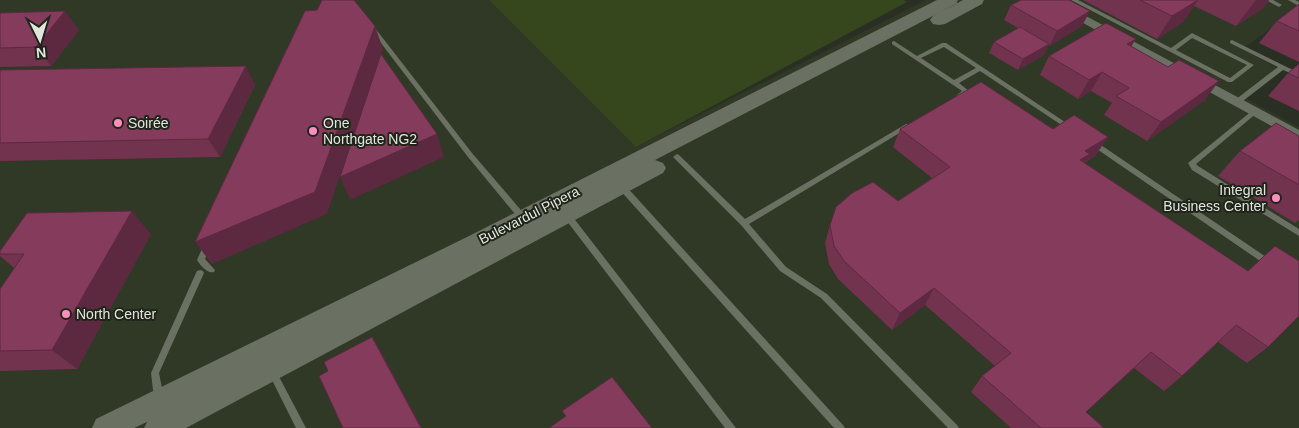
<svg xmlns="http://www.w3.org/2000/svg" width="1299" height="428" font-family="Helvetica,sans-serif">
<rect width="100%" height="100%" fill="#2a2f23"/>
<path fill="#303826" d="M0 0H489L636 147 926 0H1299V9L1242 49 1283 71 1245 98 1299 127V428H0Z"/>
<path fill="#36461d" d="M489 0H904L907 2 636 147Z"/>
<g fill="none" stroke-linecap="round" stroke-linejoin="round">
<path fill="#6a7062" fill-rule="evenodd" d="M1071 0H1078L1171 48 1192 33 1254 65 1232 82H1228ZM1192 38 1247 65 1230 78 1176 50Z
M1266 0H1273L1282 5 1279 7 1277 6Z
M1288 0H1295L1299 2V6Z
M373 27 375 28 472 153 526 216 527 218 526 220H520L468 157 371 30 370 29Z
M1232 40 1299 73V77L1283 70 1239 104H1235L1234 102 1235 100 1278 67 1230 43V41Z
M894 41 917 56 942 43H946L1074 128 1073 130H1069L980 71 959 83 969 91 961 98H957L956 96 962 91 892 44V42ZM944 47 976 68 954 80 921 58Z
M1253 110H1257L1258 112 1196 164 1198 166 1299 229V236L1192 170 1188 163Z
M906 124H910L911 126 749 224 786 267 827 294 957 425 959 428H948L821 298 780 271 741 225 673 157 677 154 679 155 745 219Z
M1091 141H1095L1272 261 1273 263 1272 265 1269 266 1266 265 1091 145 1090 143Z
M621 183 624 184 843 425 845 428H834L618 188 617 186 618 184Z
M566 211 569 212 736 428H725L563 216 562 214 563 212Z
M207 243 210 244 211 246 205 259 215 270 214 272C207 274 200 265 197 260L204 244Z
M200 270 203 271 204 273 159 373 164 398 162 401 159 402 156 401 154 398 151 373 196 273 197 271Z
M272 368 275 369 306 428H296L268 372 269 369Z"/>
<path fill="#6a7062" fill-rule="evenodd" d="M1041 0H1056L1299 130V141Z"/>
<path fill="#6a7062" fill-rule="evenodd" d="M937 0H958L956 4 655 160 663 163 666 168 663 173 186 428H144L147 422 134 428H92L96 419 469 236Z
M963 0H984L982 4 945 24 939 25 933 24 930 20 933 16Z"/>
</g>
<path fill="#72334f" d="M1083 0H1269L1263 8 1236 26 1194 6 1183 22 1157 39Z
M1299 4V62L1259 43 1277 21Z
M1011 5 1082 26 1049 46 1048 45 1044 55 1018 70 989 53 994 42 1018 28 1004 20Z
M0 13 79 30 51 66 0 67Z
M1136 39 1131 46 1205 100 1147 141 1104 115 1112 103 1091 91 1078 99 1040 75 1049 56Z
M1299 64V111L1268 96 1288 73Z
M0 70 255 85 220 157 0 161Z
M900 129H1053L1108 137 1095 156 1084 163 1268 347 1247 363 1218 342 1182 376 1164 391 1134 368 1086 412 1104 428H1011L971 392 982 376 995 366 925 305 892 330 838 279 829 264 825 243 830 225 898 201 932 178 893 147Z
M1299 136V220L1295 223 1218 176 1240 151Z
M151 234 77 369 0 371V351L14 268 0 256V251Z"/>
<path fill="#5c2940" d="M1198 0 1183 22 1157 39 1172 16Z
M1256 0H1269L1263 8 1236 26Z
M65 11 79 30 51 66 36 47Z
M1090 11 1082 26 1049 46 1057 31Z
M375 26 383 49 327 214 212 264 195 242Z
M1136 39 1124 57 1127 44Z
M1049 44 1044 55 1018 70 1023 59Z
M246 66 255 85 220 157 208 139Z
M1102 72 1091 91 1078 99 1089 80Z
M1219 81 1205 100 1147 141 1161 122Z
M437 134 444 157 350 200 340 177Z
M1108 137 1095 156 1084 162 1078 172 1068 179 1085 151Z
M132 211 151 234 77 369 52 350Z
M934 288 925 305 892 330 900 313Z
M372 337 384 357 422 428H421Z"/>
<path fill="#843b5c" stroke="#5c2940" d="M322 0H354L375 26 315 192 195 242 305 11 317 10Z
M1021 0H1069L1090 11 1057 31 1011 5Z
M1140 0H1198L1172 16Z
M1299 4V31L1277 21Z
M65 11 36 47 0 48V13Z
M1106 23 1136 39 1127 44 1168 67 1179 60 1219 81 1161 122 1116 96 1129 88 1102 72 1089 80 1049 56Z
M1020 27 1049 44 1023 59 994 42Z
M381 54 437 134 340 177Z
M1299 64V78L1288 73Z
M246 66 208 139 0 143V70Z
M981 82 1053 129 1074 115 1108 137 1085 151 1090 154 1080 160 1248 271 1275 246 1299 261V316L1268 347 1236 325 1182 376 1151 352 1086 412 1104 428H1041L982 376 1011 353 934 288 900 313 844 261 834 246 830 225 836 207 852 193 873 182 898 201 950 167 900 129Z
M1276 123 1299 136V185L1240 151Z
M132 211 52 350 0 351V289L24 254H0V251L27 213Z
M372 337 421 428H343L319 376 328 371 324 362Z
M612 377 652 428H549L566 416 562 411Z"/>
<g fill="#fe8ebe" stroke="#20251a" stroke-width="2">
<circle cx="118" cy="123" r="5"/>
<circle cx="313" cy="131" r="5"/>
<circle cx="1276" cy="198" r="5"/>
<circle cx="66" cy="314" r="5"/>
</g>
<g text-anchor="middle" stroke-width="4" stroke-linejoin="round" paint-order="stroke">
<g font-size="14" fill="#e2e5de" stroke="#20251a" text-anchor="start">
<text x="128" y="128">Soirée</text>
<text x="323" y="128">One<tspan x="323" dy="16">Northgate NG2</tspan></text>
<text x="1266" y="195" text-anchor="end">Integral<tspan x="1266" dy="16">Business Center</tspan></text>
<text x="76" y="319">North Center</text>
</g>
<g font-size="14" fill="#e2e5de" stroke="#20251a">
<text transform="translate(529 215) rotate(-27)" y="5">Bulevardul Pipera</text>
</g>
</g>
<g transform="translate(40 40) rotate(175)" stroke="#20251a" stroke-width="4" paint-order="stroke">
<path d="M0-4L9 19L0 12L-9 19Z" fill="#e2e5de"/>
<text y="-8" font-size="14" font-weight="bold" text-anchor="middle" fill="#e2e5de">N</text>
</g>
</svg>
